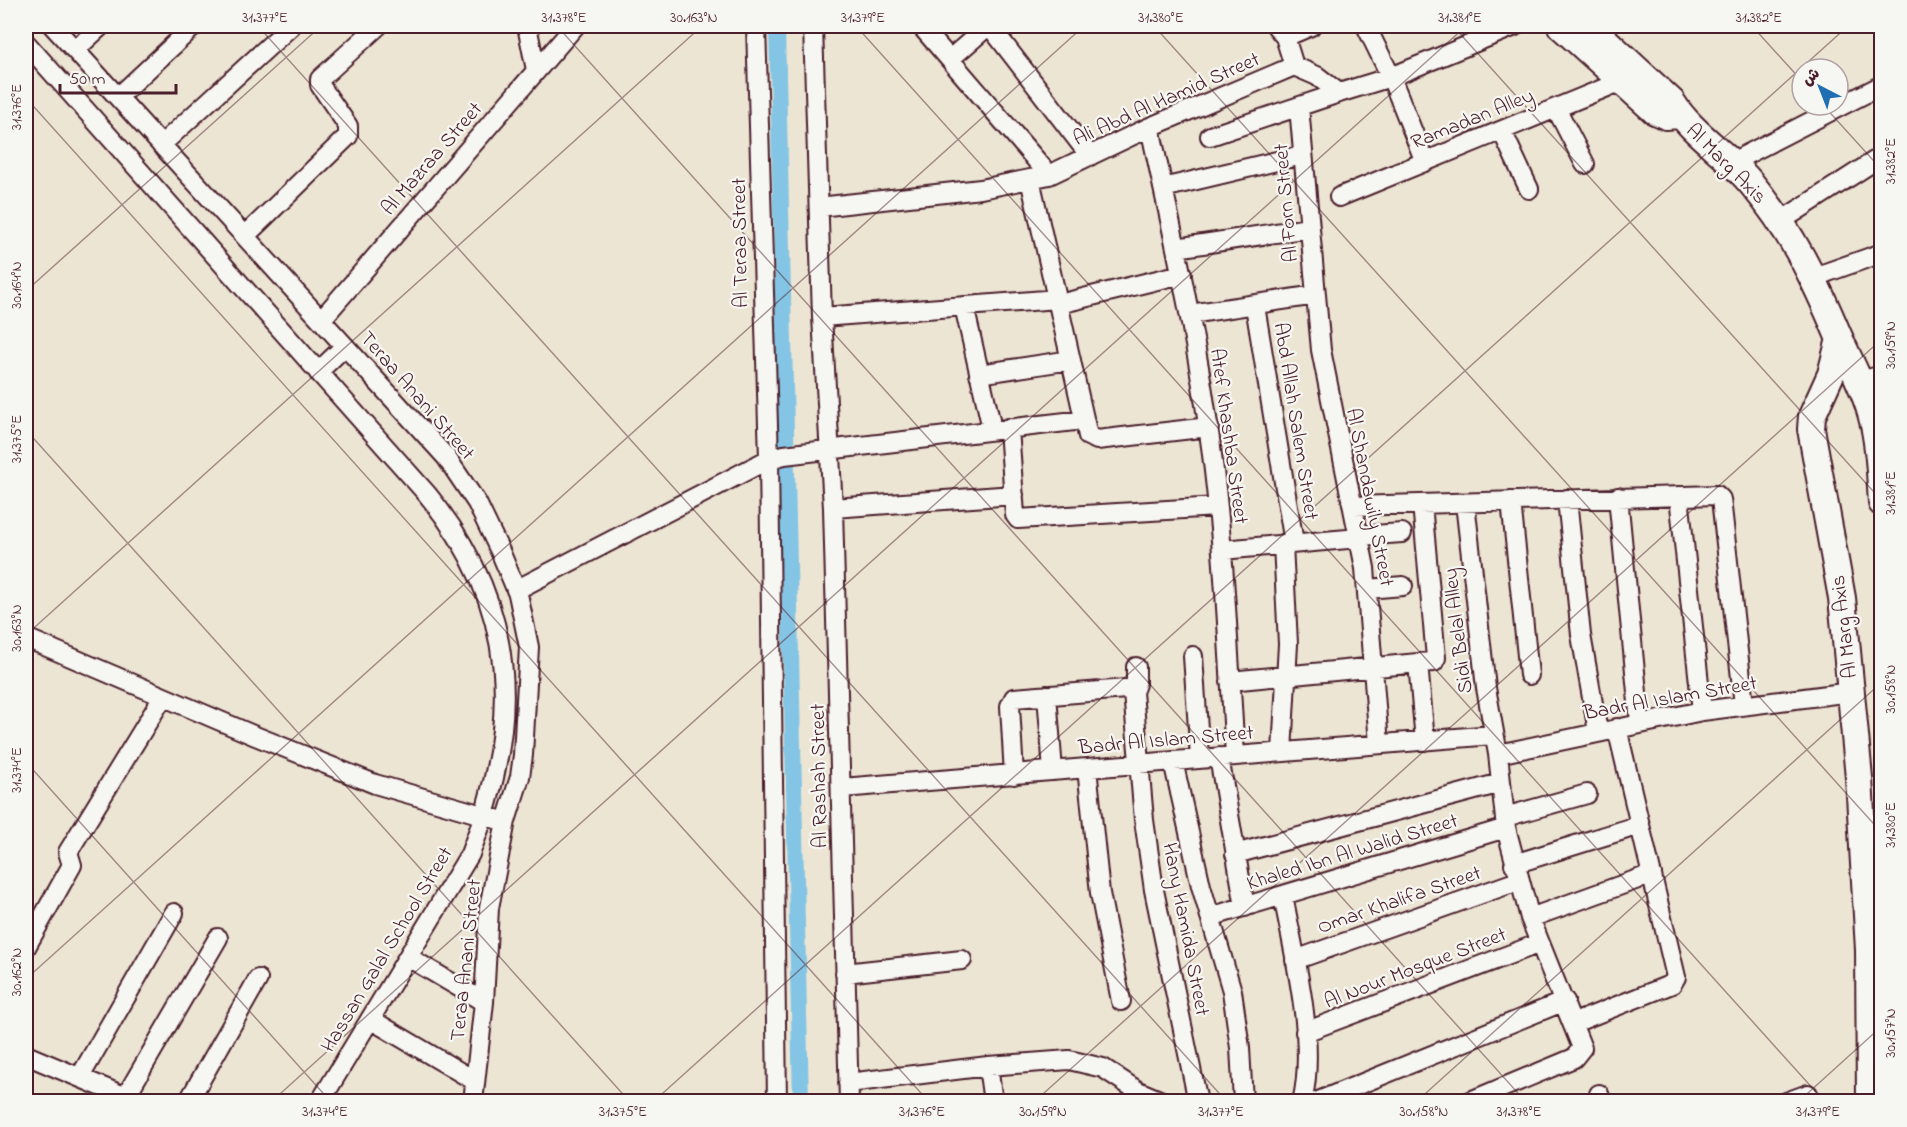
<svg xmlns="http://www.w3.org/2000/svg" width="1907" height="1127" font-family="'Indie Flower','Playpen Sans Arabic',sans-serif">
<rect width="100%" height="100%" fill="#ece5d3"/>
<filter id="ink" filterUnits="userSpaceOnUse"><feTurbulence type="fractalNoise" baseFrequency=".0167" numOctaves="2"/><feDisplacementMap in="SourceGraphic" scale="12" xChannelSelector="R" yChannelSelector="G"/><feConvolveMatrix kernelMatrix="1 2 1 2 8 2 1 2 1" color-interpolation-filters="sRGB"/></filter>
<g filter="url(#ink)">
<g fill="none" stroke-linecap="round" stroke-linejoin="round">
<path stroke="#84c5e5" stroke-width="16" d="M777 26 801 1102"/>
<g stroke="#4a1f2b" stroke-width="22">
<path id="minor" d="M53 26 446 457 477 503 500 551 518 594 529 647 523 755 520 777 506 821 489 908 484 1002 473 1102
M527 26 536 70
M756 26 769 459 777 1102
M813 26 822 317 833 508 849 1102
M921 26 1049 175
M990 26 1090 156
M1276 26 1285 37 1294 66
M1366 26 1391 77 1425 162
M1285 37 1311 26
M26 43 427 494C519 606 522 722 470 854L320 1102
M75 50 101 26
M950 59 988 26
M118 97 194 26
M1299 107 1321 350 1365 568 1379 744
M1556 108 1585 164
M1150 127C1171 226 1194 325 1208 425 1224 535 1228 645 1235 755
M1502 131 1529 189
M1210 136 1339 93
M161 145 291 26
M1732 162 1882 85
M1030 179 1088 436 1097 440 1209 427
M1163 188 1302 155
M1339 197 1622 81
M819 207 981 189 1049 175 1150 127 1294 66 1317 76 1339 93 1391 77 1515 26
M1781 221 1882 156
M245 236 348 136V126L320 85V79L378 26
M1176 248 1309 228
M1814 277 1882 253
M1059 304 1182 274
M964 306 990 420
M1255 306 1294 543
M1190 314 1316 295
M822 317 1058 299
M321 320 575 26
M318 372 345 346
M979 374 1071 360
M1861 381 1882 375
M1009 428 1015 515 1018 519 1217 507
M1679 496 1702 711
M1618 497 1640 723
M1567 499 1581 635 1598 732
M1511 501 1529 675
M1465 503 1486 688 1498 754 1506 828 1530 918 1582 1048 1574 1058 1468 1102
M1422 504 1436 658 1434 662 1418 663 1425 741
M1354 506 1717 495 1721 499 1744 705
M833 508 1014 495
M1359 536 1402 533
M1222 550 1359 538
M1367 589 1403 586
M516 590 769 459 784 455 1083 420
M26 638 253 735 375 784 496 819
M1193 656 1200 758
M1230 681 1418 663
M1133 692 1136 684V667
M1047 695 1053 771
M1282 752 1288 644 1283 544
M1498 754 1702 711 1851 692
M1219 757 1245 907
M1173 761 1201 886 1232 991 1240 1048 1243 1102
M1087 768 1100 893 1121 1001
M1014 775 1010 706 1014 698 1126 689 1133 692 1144 820 1154 890 1198 1102
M842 788 1493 735
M1505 817 1587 794
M1235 854 1501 783
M1514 864 1640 825
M1283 895C1294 955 1317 1043 1302 1102
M1210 917 1506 828
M1530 918 1652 874
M26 947 72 865 68 852 163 697
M408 957 484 1002
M1295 960 1518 881
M845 973 962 960
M370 1019 475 1081
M1574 1023 1672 984 1676 977 1617 728
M1305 1032 1540 943
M26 1055 138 1102
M988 1066 993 1102
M80 1077 174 913
M848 1083 988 1066 1069 1060 1103 1068 1138 1091 1164 1102
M1599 1094 1602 1102
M126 1096 218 938
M188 1102 258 979
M1316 1102 1565 1001
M1786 1102 1808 1094"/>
</g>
<g stroke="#4a1f2b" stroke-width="30">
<path id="secondary" d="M1561 26 1655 111 1666 116 1679 115
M1590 26 1672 102C1691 133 1727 154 1751 183 1793 233 1814 278 1839 337 1851 365 1866 391 1873 421 1880 448 1880 476 1882 503
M1840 339 1831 374 1812 416 1811 429 1842 598 1859 778 1869 950 1870 1102"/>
</g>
<use href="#minor" stroke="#f6f6f2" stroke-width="18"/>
<use href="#secondary" stroke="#f6f6f2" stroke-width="26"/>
</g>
</g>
<path fill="none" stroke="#4a1f2b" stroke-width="1.5" stroke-opacity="0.45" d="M258 26 1227 1102M557 26 1526 1102M856 26 1825 1102M1154 26 1882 833M1453 26 1882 501M1752 26 1802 81M26 98 929 1102M1823 105 1882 170M26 291 321 26M26 430 630 1102M26 635 702 26M26 762 331 1102M26 979 1084 26M26 1094 33 1102M271 1102 1466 26M653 1102 1848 26M1034 1102 1882 339M1416 1102 1882 682M1798 1102 1882 1026"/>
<g text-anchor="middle" stroke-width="4.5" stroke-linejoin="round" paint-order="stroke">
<g font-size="21" fill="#4a1f2b" stroke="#f6f6f2">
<text transform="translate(1166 98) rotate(-24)" y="7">Ali Abd Al Hamid Street</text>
<text transform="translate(1472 118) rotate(-22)" y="7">Ramadan Alley</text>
<text transform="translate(431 158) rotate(-49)" y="7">Al Mazraa Street</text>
<text transform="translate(1727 163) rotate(45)" y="7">Al Marg Axis</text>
<text transform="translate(1285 203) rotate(-95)" y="7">Al Forn Street</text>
<text transform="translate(739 243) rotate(-91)" y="7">Al Teraa Street</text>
<text transform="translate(418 395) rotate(49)" y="7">Teraa Anani Street</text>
<text transform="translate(1297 421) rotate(81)" y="7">Abd Allah Salem Street</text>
<text transform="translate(1230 436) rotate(82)" y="7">Atef Khashba Street</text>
<text transform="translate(1371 497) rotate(79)" y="7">Al Shandawily Street</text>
<text transform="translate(1843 627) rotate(-97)" y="7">Al Marg Axis</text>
<text transform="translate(1457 631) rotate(-97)" y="7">Sidi Belal Alley</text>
<text transform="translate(1670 697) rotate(-10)" y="7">Badr Al Islam Street</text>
<text transform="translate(1166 739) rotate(-5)" y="7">Badr Al Islam Street</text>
<text transform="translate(818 776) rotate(-91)" y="7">Al Rashah Street</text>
<text transform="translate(1352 851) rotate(-17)" y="7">Khaled Ibn Al Walid Street</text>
<text transform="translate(1399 899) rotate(-19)" y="7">Omar Khalifa Street</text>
<text transform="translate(1187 929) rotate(79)" y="7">Hany Hamida Street</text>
<text transform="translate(386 949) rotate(-59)" y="7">Hassan Galal School Street</text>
<text transform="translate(465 960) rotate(-84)" y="7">Teraa Anani Street</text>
<text transform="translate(1415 967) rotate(-21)" y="7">Al Nour Mosque Street</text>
</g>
</g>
<rect width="1907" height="1127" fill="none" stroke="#f6f6f2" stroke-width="66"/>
<g transform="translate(1820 87) rotate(318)"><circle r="28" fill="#f6f6f2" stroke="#b1a0a2" stroke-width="1.5"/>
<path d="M0-4.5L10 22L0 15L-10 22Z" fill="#1f6fb2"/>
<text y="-9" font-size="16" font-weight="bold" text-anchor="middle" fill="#4a1f2b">ش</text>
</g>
<path d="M60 84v9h116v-9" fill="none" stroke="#4a1f2b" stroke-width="3"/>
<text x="69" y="84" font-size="18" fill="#4a1f2b" stroke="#f6f6f2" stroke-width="4.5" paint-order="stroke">50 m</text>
<rect x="33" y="33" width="1841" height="1061" fill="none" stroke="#4a1f2b" stroke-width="2"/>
<g font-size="15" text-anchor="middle" fill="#4a1f2b">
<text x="265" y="22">31.377°E</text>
<text x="564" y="22">31.378°E</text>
<text x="694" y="22">30.163°N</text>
<text x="863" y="22">31.379°E</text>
<text x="1161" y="22">31.380°E</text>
<text x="1460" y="22">31.381°E</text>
<text x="1759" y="22">31.382°E</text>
<text transform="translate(16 107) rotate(-90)" y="5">31.376°E</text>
<text transform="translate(1890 161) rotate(-90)" y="5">31.382°E</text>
<text transform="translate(16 285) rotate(-90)" y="5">30.164°N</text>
<text transform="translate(1890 345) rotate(-90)" y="5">30.159°N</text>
<text transform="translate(16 439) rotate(-90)" y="5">31.375°E</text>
<text transform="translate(1890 493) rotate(-90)" y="5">31.381°E</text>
<text transform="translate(16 628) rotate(-90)" y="5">30.163°N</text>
<text transform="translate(1890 689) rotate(-90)" y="5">30.158°N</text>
<text transform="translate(16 770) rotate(-90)" y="5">31.374°E</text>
<text transform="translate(1890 825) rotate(-90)" y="5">31.380°E</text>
<text transform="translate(16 972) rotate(-90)" y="5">30.162°N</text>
<text transform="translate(1890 1033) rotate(-90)" y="5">30.157°N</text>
<text x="325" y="1116">31.374°E</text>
<text x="623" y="1116">31.375°E</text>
<text x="922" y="1116">31.376°E</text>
<text x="1043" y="1116">30.159°N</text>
<text x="1221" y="1116">31.377°E</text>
<text x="1424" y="1116">30.158°N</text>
<text x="1519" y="1116">31.378°E</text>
<text x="1818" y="1116">31.379°E</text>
</g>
</svg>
